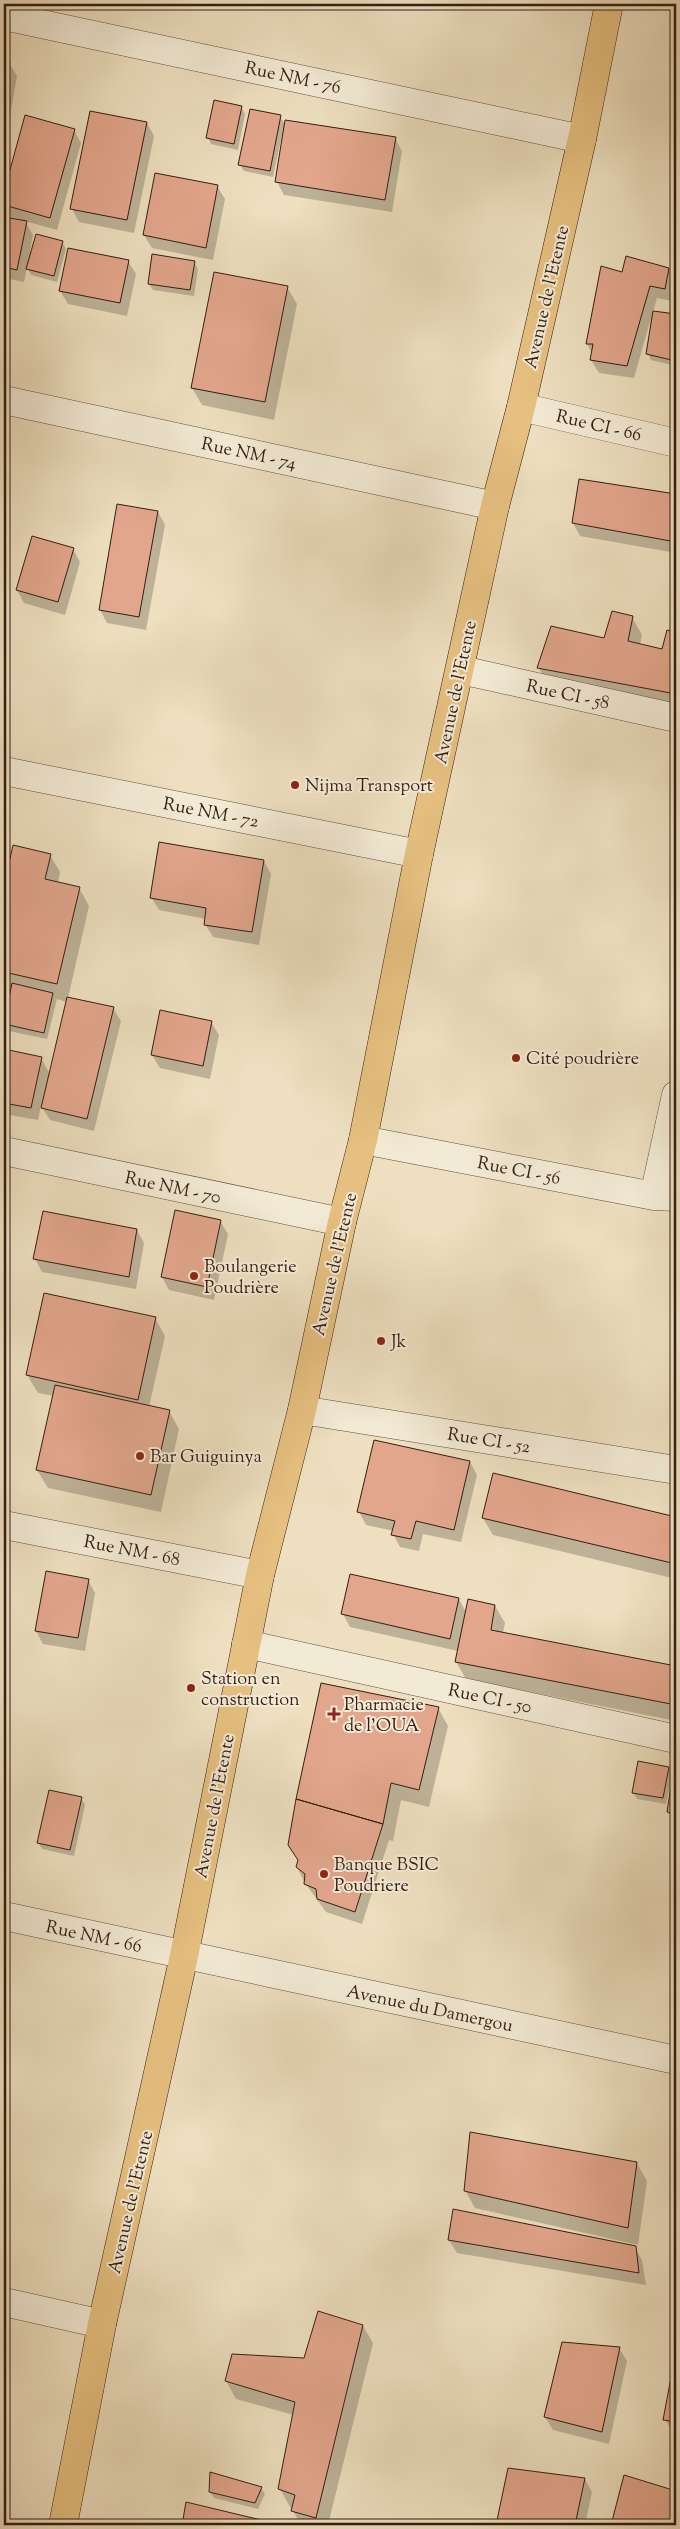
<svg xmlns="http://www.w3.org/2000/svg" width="680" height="2529" font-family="'Sorts Mill Goudy',serif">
<rect width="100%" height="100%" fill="#eddfbf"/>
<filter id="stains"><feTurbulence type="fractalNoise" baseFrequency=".004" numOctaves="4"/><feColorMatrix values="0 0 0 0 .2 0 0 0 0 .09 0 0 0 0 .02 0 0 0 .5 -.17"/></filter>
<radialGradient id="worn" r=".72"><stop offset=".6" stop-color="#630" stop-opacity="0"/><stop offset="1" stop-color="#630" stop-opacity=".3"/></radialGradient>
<path fill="#0003" d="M4 62 9 63 17 76 4 151Z
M241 107 245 114 238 150 211 144 208 137Z
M26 117 74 130 81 143 57 230 25 221 33 235 30 251 62 242 66 249 57 282 31 275 27 267 24 282 4 278V218L11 220 4 208V196Z
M280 117 286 126 395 138 402 151 392 212 284 195 277 182 285 131H283L273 177 244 171 240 165Z
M147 123 154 136 134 233 79 222 72 209Z
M217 186 225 199 213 260 152 248 144 235Z
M128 261 136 274 127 316 68 304 60 291Z
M194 262 198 269 194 296 153 290 149 284Z
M668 269 676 282 672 301 657 298 653 312 676 315V366L651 360 648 353 651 318 634 378 599 373 591 360 592 353 587 344 622 273Z
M287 287 297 304 274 420 202 405 192 388Z
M580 480 676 495V553L580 536 573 523Z
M158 512 165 525 146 630 107 623 100 610Z
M73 549 80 562 65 615 24 603 17 590Z
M632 617 642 635 640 645 662 651 668 632 676 633V710L549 686 539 668 604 640Z
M14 847 50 855 60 872 58 883 79 888 89 906 68 998 113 1008 121 1021 94 1131 50 1120 41 1106 38 1120 4 1114V1050L41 1058 50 1074 67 1002 57 999 47 1039 9 1031 5 1024 12 989 4 987 6 991 4 1001V891Z
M264 861 271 874 259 945 213 937 205 924 206 919 159 910 151 897Z
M211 1022 219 1035 210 1079 160 1068 152 1055Z
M176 1212 220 1221 228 1234 214 1300 169 1290 162 1277Z
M137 1230 144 1243 136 1289 42 1272 35 1259Z
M155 1318 165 1336 149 1407 169 1411 179 1429 161 1512 48 1488 37 1470 54 1396 38 1393 27 1375Z
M470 1462 477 1475 461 1542 423 1534 419 1551 400 1547 393 1534 394 1531 366 1525 359 1512Z
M494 1475 676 1519V1579L493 1535 483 1518Z
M88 1580 95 1593 85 1651 43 1644 36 1631Z
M459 1599 466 1612 495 1606 505 1623 503 1633 676 1668V1721L466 1679 456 1662 458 1651 350 1627 343 1614Z
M438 1708 448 1726 429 1807 401 1800 393 1841 389 1840 362 1924 326 1912 305 1883 297 1867 299 1862 289 1845Z
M668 1768 674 1778 676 1774V1825L668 1812 672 1790H669L666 1804 637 1799 633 1792Z
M81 1798 85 1805 74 1856 42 1849 38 1842Z
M637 2163 647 2181 638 2245 475 2208 465 2190Z
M454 2210 634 2246 642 2260 646 2285 457 2253 449 2240Z
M363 2326 373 2343 328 2525H301L293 2511V2508L290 2507 280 2489 294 2415 236 2399 226 2381 305 2359Z
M619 2348 627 2361 609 2444 553 2430 545 2417Z
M676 2358V2433L672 2432 665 2419Z
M509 2470 585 2479 592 2492 585 2525H497Z
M625 2477 676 2493V2525H612Z
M261 2488 265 2494 258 2509 214 2498 210 2492Z
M187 2504 276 2525H184Z"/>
<path fill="#e2a68c" stroke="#341d13" d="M4 61 10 62 4 98Z
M214 100 242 106 234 144 206 138Z
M250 109 281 115 270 171 238 165Z
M90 111 147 122 127 220 70 209Z
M25 115 75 129 50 218 4 205V192Z
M285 120 396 137 385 200 275 182Z
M155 173 218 185 206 248 143 235Z
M4 217 27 221 17 270 4 267Z
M36 234 63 241 54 276 26 269Z
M68 248 129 260 120 303 59 291Z
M152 254 195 261 190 290 148 284Z
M626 256 669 268 665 289 650 286 627 366 590 360 593 344H586L601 266 622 272Z
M214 272 288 286 265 402 191 388Z
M653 311 676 314V361L646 354Z
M579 479 676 494V542L572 523Z
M117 504 158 511 139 617 99 610Z
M32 536 74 548 58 602 16 590Z
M612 611 633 616 628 641 662 649 667 630 676 632V694L537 668 551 626 604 638Z
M159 842 264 860 252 932 204 925 206 908 150 898Z
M13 845 51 854 45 879 80 887 57 984 4 972V885Z
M12 983 53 993 44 1033 4 1024Z
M67 997 114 1007 87 1119 41 1108Z
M160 1010 212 1021 203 1066 151 1055Z
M4 1049 42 1057 31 1108 4 1103Z
M175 1210 221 1220 207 1287 161 1277Z
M43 1211 137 1229 129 1277 33 1259Z
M44 1293 156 1317 138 1400 26 1375Z
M55 1385 170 1410 151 1495 36 1470Z
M374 1440 470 1461 454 1530 416 1521 411 1539 391 1535 395 1521 357 1512Z
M493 1473 676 1517V1564L482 1518Z
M46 1571 89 1579 78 1638 35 1631Z
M350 1574 459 1598 450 1639 341 1614Z
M468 1599 495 1605 491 1630 676 1666V1705L455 1662Z
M321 1683 439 1707 419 1790 391 1783 383 1824 296 1799Z
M638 1761 669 1767 663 1798 632 1793Z
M673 1772H676V1814L667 1812Z
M49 1790 82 1797 70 1850 37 1843Z
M296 1799 383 1824 355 1912 317 1899 316 1889 304 1884 305 1874 296 1867 298 1860 288 1845Z
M470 2132 637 2162 628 2228 464 2191Z
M453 2209 636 2246 639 2273 448 2240Z
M318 2311 363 2325 316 2518 291 2511 295 2495 278 2489 295 2402 225 2381 232 2354 304 2358Z
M562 2342 620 2347 602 2432 544 2417Z
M676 2351V2422L663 2420Z
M508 2468 585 2478 575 2525H496Z
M210 2472 262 2487 255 2503 209 2492Z
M624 2475 676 2491V2525H611Z
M186 2502 282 2525H182Z"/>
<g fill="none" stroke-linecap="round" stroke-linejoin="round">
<g stroke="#624e3e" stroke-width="29">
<path id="minor" d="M4 16 582 139
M4 400 495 506
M521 407 676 443
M461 670 676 718
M4 771 419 854
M363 1140 654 1196 676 1197
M4 1151 342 1222
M654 1196 676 1095
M302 1410 676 1470
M4 1525 260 1575
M246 1644 676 1739
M4 1916 676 2060
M4 2302 102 2324"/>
</g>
<g stroke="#341d13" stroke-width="29">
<path id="primary" d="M63 2525 102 2324 184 1956 260 1575 302 1410 342 1222 363 1140 419 854 495 506 521 407 582 139 609 4"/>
</g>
<use href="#minor" stroke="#f3ead5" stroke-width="28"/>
<use href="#primary" stroke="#e6c080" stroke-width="28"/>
</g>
<g fill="#8f2418" stroke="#f3ead5" stroke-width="2">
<circle cx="295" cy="785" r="5"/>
<circle cx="516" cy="1058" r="5"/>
<circle cx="194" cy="1276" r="5"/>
<circle cx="381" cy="1341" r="5"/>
<circle cx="140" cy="1456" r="5"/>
<circle cx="191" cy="1688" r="5"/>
<path d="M331.5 1706.5h5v5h5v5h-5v5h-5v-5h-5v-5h5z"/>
<circle cx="324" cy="1874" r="5"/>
</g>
<g text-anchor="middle" stroke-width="4" stroke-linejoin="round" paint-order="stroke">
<g font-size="18" fill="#341d13" stroke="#f3ead5">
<text transform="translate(293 77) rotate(12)" y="6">Rue NM - 76</text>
<text transform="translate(546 297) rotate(-77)" y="6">Avenue de l'Etente</text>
<text transform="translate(599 425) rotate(13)" y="6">Rue CI - 66</text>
<text transform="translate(249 453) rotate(12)" y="6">Rue NM - 74</text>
<text transform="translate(455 692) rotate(-78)" y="6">Avenue de l'Etente</text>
<text transform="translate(568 694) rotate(12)" y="6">Rue CI - 58</text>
<text transform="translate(211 812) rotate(11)" y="6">Rue NM - 72</text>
<text transform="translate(519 1170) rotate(11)" y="6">Rue CI - 56</text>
<text transform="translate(173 1187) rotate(12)" y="6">Rue NM - 70</text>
<text transform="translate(334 1264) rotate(-77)" y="6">Avenue de l'Etente</text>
<text transform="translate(489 1440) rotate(9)" y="6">Rue CI - 52</text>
<text transform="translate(132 1550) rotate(11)" y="6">Rue NM - 68</text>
<text transform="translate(490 1698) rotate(12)" y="6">Rue CI - 50</text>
<text transform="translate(214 1806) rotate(-79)" y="6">Avenue de l'Etente</text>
<text transform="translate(94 1936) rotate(12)" y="6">Rue NM - 66</text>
<text transform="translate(430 2008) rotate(12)" y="6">Avenue du Damergou</text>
<text transform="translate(130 2202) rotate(-77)" y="6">Avenue de l'Etente</text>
</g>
<g font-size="18" fill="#341d13" stroke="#f3ead5" text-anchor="start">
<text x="305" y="791">Nijma Transport</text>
<text x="526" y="1064">Cité poudrière</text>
<text x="204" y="1272">Boulangerie<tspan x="204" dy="21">Poudrière</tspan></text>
<text x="391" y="1347">Jk</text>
<text x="150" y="1462">Bar Guiguinya</text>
<text x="201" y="1684">Station en<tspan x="201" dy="21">construction</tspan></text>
<text x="344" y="1710">Pharmacie<tspan x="344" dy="21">de l'OUA</tspan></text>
<text x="334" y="1870">Banque BSIC<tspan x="334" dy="21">Poudriere</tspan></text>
</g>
</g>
<rect width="680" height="2529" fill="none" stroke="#eddfbf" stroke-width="20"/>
<rect x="5" y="5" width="670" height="2519" fill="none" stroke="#341d13" stroke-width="2.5"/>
<rect x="10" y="10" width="660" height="2509" fill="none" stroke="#341d13"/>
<rect width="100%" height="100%" filter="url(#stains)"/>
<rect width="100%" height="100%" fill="url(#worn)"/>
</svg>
